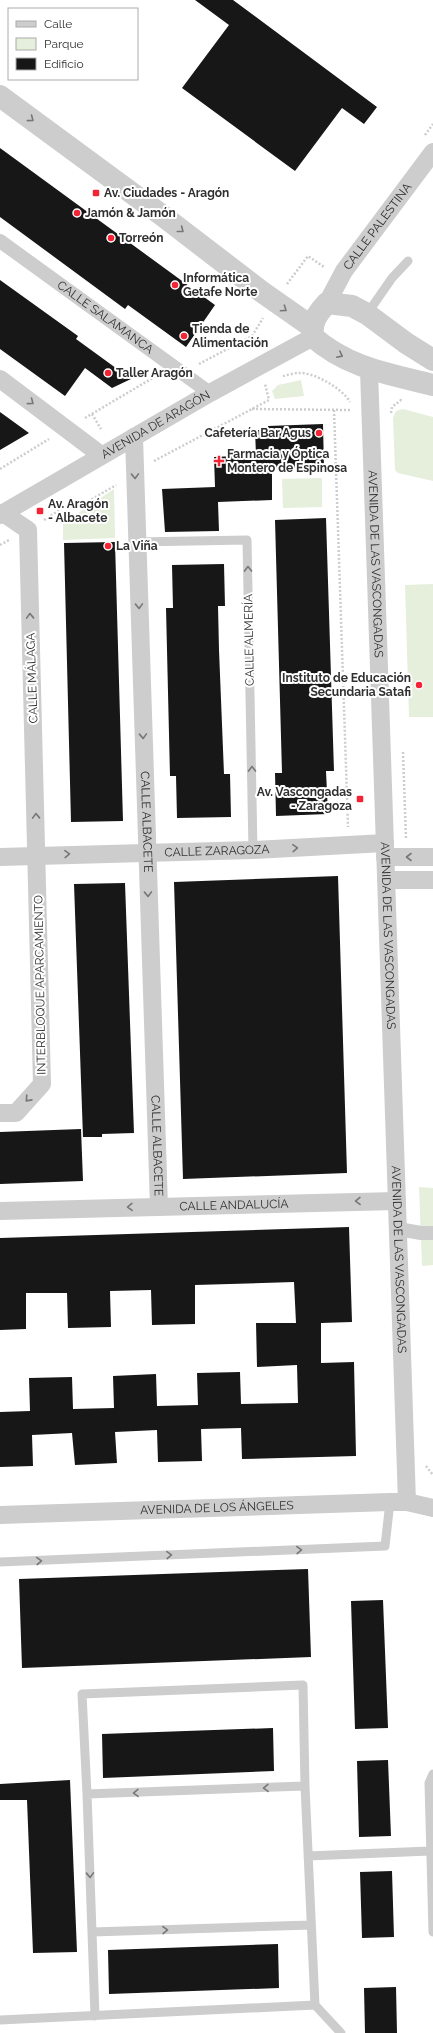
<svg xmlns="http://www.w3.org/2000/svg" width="433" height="2033" font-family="Raleway,sans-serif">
<rect width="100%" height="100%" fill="#fff"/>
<path fill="#e6eedc" d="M301 380 304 396 275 399 272 391 278 385Z
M403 409 433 417V481L398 473 395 470 393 418 396 411Z
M322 478V507L283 508 282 479Z
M114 489 115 538 63 540V523Z
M433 584V717H409L405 585Z
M419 1187 433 1188V1265L422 1266Z"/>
<path fill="#171717" d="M195 0H233L377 107 364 124 342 108 295 171 182 88 229 25Z
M0 148 215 305 186 347 128 305 125 309 0 217Z
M0 280 78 336 76 339 131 379 112 388 85 368 65 396 0 349Z
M0 412 29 433 0 450Z
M323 424 324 468 272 469V500L218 502 219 531 165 532 162 489 215 487 214 457 256 455 255 430H268V426Z
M326 518 334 771H326L328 814 276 816 275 773H282L275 520Z
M115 542 123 821 71 822 64 543Z
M224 564 225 606H218L219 650 224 774H230L231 817 177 818 176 776H170L166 608H173L172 565Z
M338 876 347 1173 183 1179 174 882Z
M125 883 134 1133 102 1134V1137H83L74 884Z
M81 1129 83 1181 0 1184V1132Z
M349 1227 352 1322 321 1323V1363L354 1362 356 1456 242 1459 241 1428 201 1429 202 1461 158 1462 157 1430 115 1432 117 1463 75 1465 72 1433 32 1435 33 1466 0 1467V1412L30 1411 29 1378 72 1377 73 1409 114 1408 113 1376 156 1374 157 1406 198 1405 197 1373 240 1372 241 1404 298 1403 297 1365 257 1367 256 1323H296L294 1282 195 1285V1324L152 1325 151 1290 110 1291 111 1327 68 1328 67 1293H26V1329L0 1330V1238Z
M308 1569 311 1657 22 1668 19 1579Z
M383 1600 388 1728 355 1729 351 1601Z
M273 1728 274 1771 103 1778 102 1734Z
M388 1760 391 1836 359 1837 357 1761Z
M70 1780 77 1952 33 1953 27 1800H0V1784Z
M392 1871 394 1937 362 1938 360 1872Z
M278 1944 279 1988 109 1994 108 1950Z
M396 1987 397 2033H365L364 1988Z"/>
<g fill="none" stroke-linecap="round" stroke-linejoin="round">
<path stroke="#cdcdcd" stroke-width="2.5" stroke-dasharray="2 2" stroke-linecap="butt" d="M425 135 433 124
M287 284 308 256 324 267
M252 336 263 318
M199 364 252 336 258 345
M283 376C288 375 294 373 299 373 314 372 343 389 350 402
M252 409 351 410
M334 410 348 827
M391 413 392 407 401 400 403 401
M92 414 101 429
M85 418 156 376
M154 461 269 400 265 384
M0 469 49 439
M44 520 77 499 80 506 116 485
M0 545 9 540
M403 752 406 839
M426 1466 433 1475"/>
<path stroke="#cdcdcd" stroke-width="9" d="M367 314 392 278 408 261
M137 542 247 540 253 850
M0 1562 385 1546 390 1502
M433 1774 429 1783 433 1932
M305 1786 87 1794 92 1932 311 1925
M308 1856 430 1851
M92 1932 95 2016
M315 2005 341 2033
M0 2020 315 2005 305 1786 303 1685 82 1694 87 1794"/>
<g stroke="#cdcdcd" stroke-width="14">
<path id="s1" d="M0 241 210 393"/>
<path d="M398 1229 421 1233H433"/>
</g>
<g stroke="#cdcdcd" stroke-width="18">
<path id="s2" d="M327 303 344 271 433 152"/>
<path id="s3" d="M369 370 407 1502"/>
<path d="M0 379 101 455"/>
<path id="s4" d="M134 437 159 1207"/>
<path id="s5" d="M0 515 210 393 313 337"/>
<path id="s6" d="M0 857 253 850 385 843"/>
<path d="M385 857H433"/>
<path d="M386 880H433"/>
<path d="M0 1113H16L42 1084 28 530 3 513"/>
<path id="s7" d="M0 1211 397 1201"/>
<path id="s8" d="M0 1515 390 1502H407L433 1508"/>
</g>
<path stroke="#cdcdcd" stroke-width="22" d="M0 96 163 216 262 292 312 327
M433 360 406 343 367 314 352 306 327 303C317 314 311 322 313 337 348 368 390 374 433 385"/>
</g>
<defs><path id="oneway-chevron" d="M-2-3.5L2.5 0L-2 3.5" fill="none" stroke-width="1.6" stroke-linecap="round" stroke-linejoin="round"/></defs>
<g stroke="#777">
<use href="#oneway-chevron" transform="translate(31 119) rotate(37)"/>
<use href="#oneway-chevron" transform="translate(181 230) rotate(38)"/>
<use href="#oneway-chevron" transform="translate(284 309) rotate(34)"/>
<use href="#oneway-chevron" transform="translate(340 355) rotate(27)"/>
<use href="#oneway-chevron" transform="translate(31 402) rotate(37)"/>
<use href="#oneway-chevron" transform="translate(135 476) rotate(88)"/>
<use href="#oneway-chevron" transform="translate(248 569) rotate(-91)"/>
<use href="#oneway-chevron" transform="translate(139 606) rotate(88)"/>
<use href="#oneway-chevron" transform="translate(30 616) rotate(-92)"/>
<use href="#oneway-chevron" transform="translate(143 736) rotate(88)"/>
<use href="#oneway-chevron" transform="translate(252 769) rotate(-91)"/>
<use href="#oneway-chevron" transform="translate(36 816) rotate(-92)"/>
<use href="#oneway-chevron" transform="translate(295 848) rotate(-3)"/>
<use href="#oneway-chevron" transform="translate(67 854) rotate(-2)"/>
<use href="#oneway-chevron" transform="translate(409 857) rotate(180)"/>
<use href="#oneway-chevron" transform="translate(148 894) rotate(88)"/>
<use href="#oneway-chevron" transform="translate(28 1099) rotate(132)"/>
<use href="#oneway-chevron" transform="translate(358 1201) rotate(179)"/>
<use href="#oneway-chevron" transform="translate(130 1207) rotate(178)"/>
<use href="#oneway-chevron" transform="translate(299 1550) rotate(-2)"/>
<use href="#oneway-chevron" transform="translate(169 1555) rotate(-2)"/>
<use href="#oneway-chevron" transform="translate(39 1561) rotate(-2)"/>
<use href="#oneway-chevron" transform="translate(266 1788) rotate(178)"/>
<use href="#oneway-chevron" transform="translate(136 1793) rotate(178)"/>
<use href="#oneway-chevron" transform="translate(90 1875) rotate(88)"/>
<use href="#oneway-chevron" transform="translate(165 1930) rotate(-2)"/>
</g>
<g fill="#f52336" stroke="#fff" stroke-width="1.5">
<rect x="92" y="189" width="8" height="8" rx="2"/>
<circle cx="77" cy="213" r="4"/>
<circle cx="111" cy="238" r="4"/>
<circle cx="175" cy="285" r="4"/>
<circle cx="184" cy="336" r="4"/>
<circle cx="108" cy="373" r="4"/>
<circle cx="319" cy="433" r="4"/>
<path d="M217 455h4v4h4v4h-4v4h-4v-4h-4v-4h4z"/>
<rect x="36" y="507" width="8" height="8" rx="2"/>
<circle cx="108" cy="546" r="4"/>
<circle cx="419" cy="685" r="4"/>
<rect x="356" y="795" width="8" height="8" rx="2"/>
</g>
<g text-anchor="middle" stroke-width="4" stroke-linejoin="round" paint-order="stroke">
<g font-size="12" font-weight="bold" fill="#303030" stroke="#fff" text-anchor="start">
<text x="104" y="197">Av. Ciudades - Aragón</text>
<text x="85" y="217">Jamón &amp; Jamón</text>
<text x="119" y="242">Torreón</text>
<text x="183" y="282">Informática<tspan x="183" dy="14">Getafe Norte</tspan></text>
<text x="192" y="333">Tienda de<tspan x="192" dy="14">Alimentación</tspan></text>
<text x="116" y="377">Taller Aragón</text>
<text x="311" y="437" text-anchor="end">Cafetería Bar Agus</text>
<text x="227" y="458">Farmacia y Óptica<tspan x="227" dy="14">Montero de Espinosa</tspan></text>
<text x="48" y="508">Av. Aragón<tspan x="48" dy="14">- Albacete</tspan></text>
<text x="116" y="550">La Viña</text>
<text x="411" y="682" text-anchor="end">Instituto de Educación<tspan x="411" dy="14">Secundaria Satafi</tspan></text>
<text x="352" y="796" text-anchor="end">Av. Vascongadas<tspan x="352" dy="14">- Zaragoza</tspan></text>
</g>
<g font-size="12" fill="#303030" stroke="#fff">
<text dy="4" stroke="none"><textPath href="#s2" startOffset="92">CALLE PALESTINA</textPath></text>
<text dy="4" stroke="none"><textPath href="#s1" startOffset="130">CALLE SALAMANCA</textPath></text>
<text dy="4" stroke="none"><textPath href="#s5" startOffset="180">AVENIDA DE ARAGÓN</textPath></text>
<text dy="4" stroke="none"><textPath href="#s3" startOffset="194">AVENIDA DE LAS VASCONGADAS</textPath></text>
<text transform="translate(249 640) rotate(-91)" y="4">CALLE ALMERÍA</text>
<text transform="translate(32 678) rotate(-92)" y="4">CALLE MÁLAGA</text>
<text dy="4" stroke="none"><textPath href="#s4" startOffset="385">CALLE ALBACETE</textPath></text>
<text dy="4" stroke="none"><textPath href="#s6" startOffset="217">CALLE ZARAGOZA</textPath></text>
<text dy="4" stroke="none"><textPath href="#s3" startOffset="566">AVENIDA DE LAS VASCONGADAS</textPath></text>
<text transform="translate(40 985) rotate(-91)" y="4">INTERBLOQUE APARCAMIENTO</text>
<text dy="4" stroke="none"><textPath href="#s4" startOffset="709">CALLE ALBACETE</textPath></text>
<text dy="4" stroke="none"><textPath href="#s7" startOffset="234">CALLE ANDALUCÍA</textPath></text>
<text dy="4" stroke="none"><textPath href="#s3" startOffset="890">AVENIDA DE LAS VASCONGADAS</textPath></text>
<text dy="4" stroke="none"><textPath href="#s8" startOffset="217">AVENIDA DE LOS ÁNGELES</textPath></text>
</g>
</g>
<rect x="8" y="8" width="130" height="72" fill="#ffffff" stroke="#acacac"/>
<rect x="16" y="21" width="20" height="6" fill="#cdcdcd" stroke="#acacac"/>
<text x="44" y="28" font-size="12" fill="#303030">Calle</text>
<rect x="16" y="38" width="20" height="12" fill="#e6eedc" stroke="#acacac"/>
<text x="44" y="48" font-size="12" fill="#303030">Parque</text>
<rect x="16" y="58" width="20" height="12" fill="#171717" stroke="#acacac"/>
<text x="44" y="68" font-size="12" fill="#303030">Edificio</text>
</svg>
